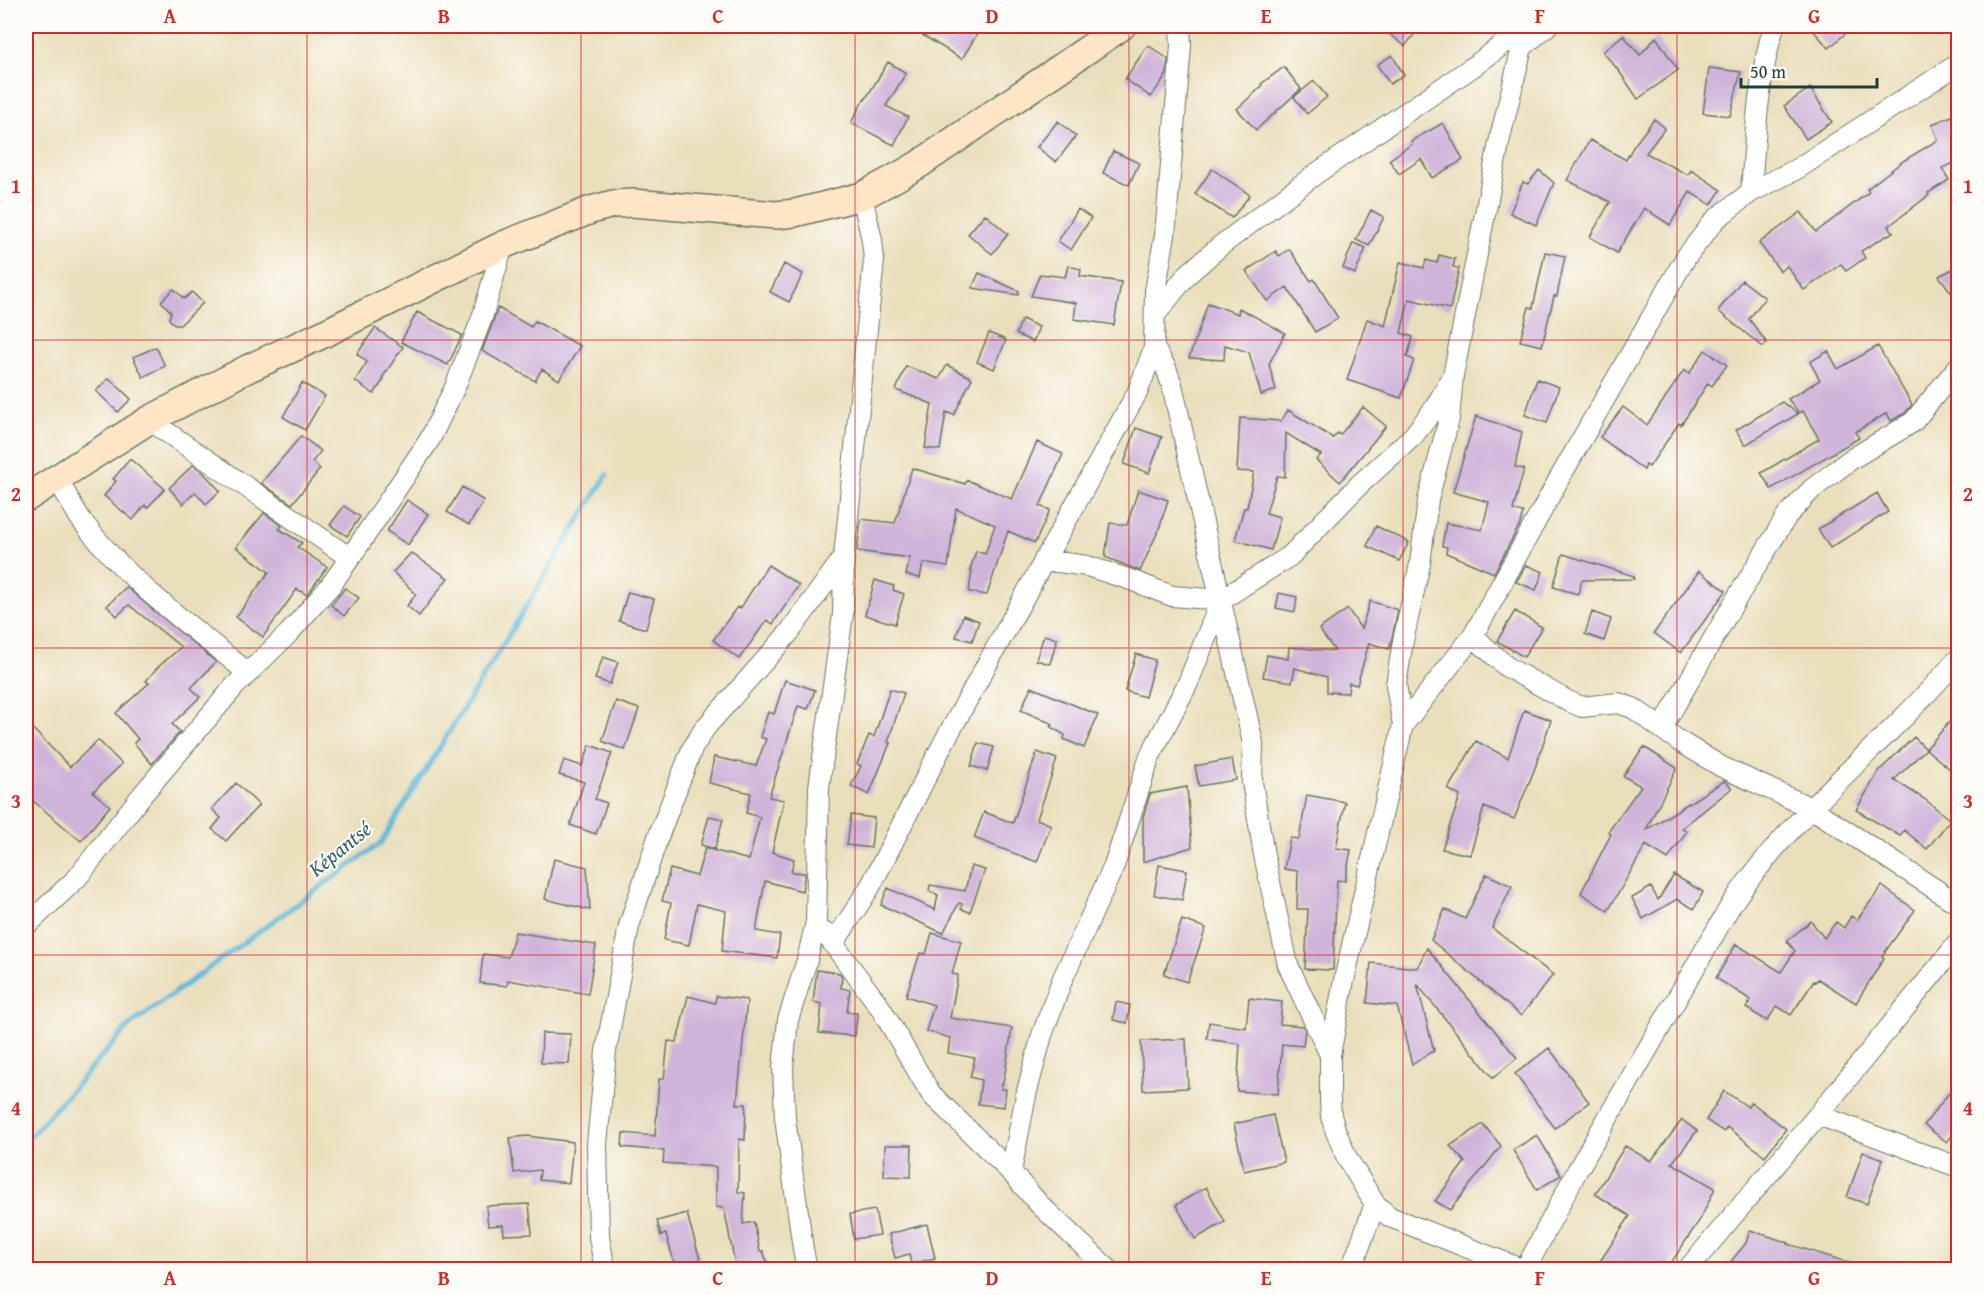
<svg xmlns="http://www.w3.org/2000/svg" width="1984" height="1295" font-family="'Gentium Book Plus',serif">
<rect width="100%" height="100%" fill="#fdfcf7"/>
<filter id="ink" filterUnits="userSpaceOnUse"><feTurbulence type="fractalNoise" baseFrequency=".0167" numOctaves="2"/><feDisplacementMap in="SourceGraphic" scale="12" xChannelSelector="R" yChannelSelector="G"/><feConvolveMatrix kernelMatrix="1 2 1 2 8 2 1 2 1" color-interpolation-filters="sRGB"/></filter>
<filter id="wash" filterUnits="userSpaceOnUse"><feTurbulence type="fractalNoise" baseFrequency=".008" numOctaves="4" result="noise"/><feDisplacementMap in="SourceGraphic" scale="24" xChannelSelector="R" yChannelSelector="G"/><feGaussianBlur stdDeviation="1.35" result="paint"/><feColorMatrix in="noise" values="0 0 0 0 0 0 0 0 0 0 0 0 0 0 0 0 0 1.4 0 .05"/><feComposite in="paint" operator="in"/></filter>
<g filter="url(#wash)">
<rect width="100%" height="100%" fill="#eadfbc"/>
<g fill="none" stroke-linecap="round" stroke-linejoin="round">
<path stroke="#5bb8d9" stroke-width="5" d="M26 1141 130 1025 381 843 607 475"/>
</g>
<g id="blocks">
<path fill="#cfb3d9" d="M907 26H982L962 59Z
M1379 26H1421L1405 46Z
M1809 26H1854L1829 48Z
M1623 35 1640 55 1656 37 1678 70 1638 99 1619 71 1603 52Z
M1148 45 1168 59 1167 74 1151 97 1125 79Z
M1392 55 1404 75 1390 84 1377 65Z
M888 62 906 73 886 106 908 117 894 145 851 123 864 99 865 100Z
M1284 67 1301 89 1256 130 1237 109 1262 86 1261 84Z
M1709 68 1741 72 1730 116 1703 113Z
M1314 81 1327 97 1307 114 1294 97Z
M1810 88 1832 122 1806 139 1784 106Z
M1959 113V161L1942 168 1949 180 1928 193 1929 195 1889 226 1893 232 1861 251 1865 258 1846 271 1841 264 1804 290 1787 266 1780 271 1759 243 1801 212 1816 232 1869 192 1867 189 1903 161 1938 140 1932 124Z
M1654 119 1665 128 1646 153 1688 175 1691 170 1721 190 1711 205 1690 192 1670 225 1644 208 1617 253 1590 237 1610 202 1567 180 1590 140 1626 160 1633 147Z
M1058 121 1076 136 1056 162 1037 147Z
M1443 123 1463 160 1432 178 1421 159 1399 174 1389 160 1412 144 1411 141Z
M1113 151 1139 163 1129 185 1103 173Z
M1212 169 1250 195 1232 218 1195 194Z
M1539 170 1554 183 1536 225 1510 213 1523 182 1528 184Z
M1078 209 1091 218 1071 250 1058 241Z
M1371 210 1384 217 1369 246 1356 240Z
M985 214 1008 234 992 254 968 234Z
M1353 243 1366 248 1355 274 1343 268Z
M1289 249 1311 281 1314 279 1338 318 1315 332 1287 287 1267 301 1246 271 1276 251 1279 256Z
M1545 252 1565 256 1557 296H1554L1542 346 1520 341 1529 307 1533 308Z
M1439 255 1455 259 1453 267 1459 268 1450 309 1409 299 1401 333 1413 337 1407 357 1414 360 1401 398 1347 380 1367 319 1385 326 1400 262 1424 268 1426 260 1437 263Z
M784 264 803 274 789 302 770 292Z
M1068 266 1081 269 1080 276 1121 282 1114 325 1074 319 1076 303 1031 296 1040 274 1065 277Z
M1959 266V303L1939 276Z
M979 273 1019 291 1018 295 972 288Z
M1742 280 1765 298 1749 319 1767 343 1763 347 1718 311Z
M174 289 184 299 192 292 203 303 180 325H175L169 319 171 312 161 301Z
M1208 303 1238 314 1239 308 1285 333 1269 364 1276 390 1261 395 1249 352 1225 345 1224 360 1189 358Z
M498 308 531 327 535 321 580 346 559 380 542 369 535 381 482 351Z
M417 312 462 335 448 365 401 342Z
M1022 319 1039 327 1033 342 1016 334Z
M375 328 403 347 382 378 384 379 374 394 355 381 367 362 357 354Z
M989 333 1006 340 994 369 977 362Z
M1878 346 1912 405 1905 413 1891 421 1887 413 1855 432 1859 438 1771 489 1761 473 1819 439 1803 411 1799 413 1788 399 1820 380 1810 362 1828 351 1838 369Z
M156 347 165 366 143 377 133 357Z
M1705 350 1727 365 1712 386 1708 383 1681 425 1679 423 1649 467 1646 465 1644 470 1600 437 1623 407 1647 425 1684 370 1689 374Z
M947 365 972 378 954 415 946 412 940 450 925 448 932 404 896 390 906 366 939 379Z
M109 378 131 399 118 412 96 391Z
M1537 379 1559 387 1547 423 1525 415Z
M302 383 325 396 305 430 283 417Z
M1782 402 1798 414 1745 445 1736 430Z
M1363 407 1386 426 1340 482 1316 460 1321 455 1286 433 1285 477 1277 476 1266 513 1280 517 1271 550 1235 540 1244 508H1247L1254 472 1237 471 1240 418 1281 421 1288 410 1333 438 1338 433 1340 435Z
M1476 416 1522 432 1515 467 1524 469 1513 510 1523 512 1520 524 1494 573 1446 553 1447 547 1442 546 1446 523 1482 530 1489 502 1453 492Z
M1136 428 1162 437 1149 473 1124 464Z
M301 436 321 451 312 462 320 469 292 504 261 483Z
M1037 442 1063 454 1040 506 1050 510 1035 543 1008 531 987 595 969 592 972 570H970L976 551 985 554 995 525 956 508 948 567 923 563 920 578 906 575 910 558 857 551 861 519 895 523 912 468 965 484 967 480 1012 499Z
M130 459 165 489 147 508 145 505 133 520 104 496 116 481 113 479Z
M193 465 202 471 220 491 206 504 195 492 183 504 169 488Z
M462 487 484 501 469 525 447 512Z
M1138 490 1168 500 1159 529 1140 571 1105 557 1110 523 1127 525Z
M1877 493 1888 512 1830 548 1818 529Z
M407 500 428 514 408 545 387 531Z
M344 506 360 517 347 536 330 525Z
M264 513 282 526 279 529 302 543 297 547 327 567 307 595 297 589 263 637 236 617 269 572 236 547Z
M1376 526 1409 542 1399 561 1367 546Z
M411 553 448 578 419 616 407 606 416 594 393 572Z
M1563 554 1634 576V579L1582 580 1578 594 1553 587Z
M768 565 799 585 773 624 767 620 739 659 713 640 737 607 740 609Z
M1526 565 1543 572 1536 590 1516 582Z
M1699 571 1726 591 1681 653 1654 633Z
M875 580 894 586 893 590 904 594 895 624 865 615Z
M126 587 216 662 191 688 200 697 172 724 180 732 152 764 134 743 138 739 116 713 149 683 146 681 157 668 181 647 129 605 117 616 107 606Z
M345 588 359 598 344 616 331 605Z
M628 592 654 599 646 629 619 621Z
M1279 593 1297 597 1295 612 1276 608Z
M1370 601 1398 610 1391 643 1389 649 1369 643 1357 685 1349 683 1348 693 1327 692V677L1295 668 1292 682 1263 677 1267 655 1288 659 1289 647 1335 651 1319 629 1348 609 1361 629Z
M1515 611 1542 627 1524 657 1497 641Z
M1592 612 1611 619 1604 641 1585 634Z
M963 615 979 621 972 641 956 637Z
M1044 635 1057 639 1050 664 1036 660Z
M1136 654 1155 660 1145 697 1125 691Z
M603 657 618 662 610 684 595 679Z
M785 680 815 690 808 709 798 706 769 797 784 800 772 852 794 859 791 872 805 873 802 891 765 881 756 931 780 935 777 958 722 951 726 911 697 904 689 945 664 940 671 903 662 901 670 869 697 876 705 848 749 860 760 817 746 813 751 793 709 783 714 757 756 766 766 739 760 737 768 712 774 714Z
M1031 687 1098 715 1084 748 1064 739 1065 735 1051 727 1053 724 1021 710Z
M890 689 904 693 888 742 890 743 869 795 851 786 861 766 857 764 869 735 874 737Z
M616 701 639 709 625 750 602 741Z
M1524 710 1551 720 1535 768 1514 819 1484 807 1470 855 1442 849 1460 796 1448 789 1476 741 1508 758Z
M1959 711V777L1926 749Z
M26 722 70 767 98 740 122 764 93 792 110 806 81 841 26 795Z
M1914 737 1926 749 1894 780 1926 800 1950 820 1927 849 1904 830 1900 836 1856 810 1879 771Z
M978 743 994 747 987 771 971 766Z
M590 745 612 753 595 799 607 803 596 834 570 825 584 782 559 775 564 760 582 766Z
M1644 747 1677 768 1646 830 1724 781 1732 788 1682 828 1687 831 1668 859 1646 845 1608 911 1581 893 1611 834 1608 832 1641 786 1623 776Z
M1037 752 1057 759 1037 819 1051 825 1037 862 974 838 984 812 1013 823Z
M1232 759 1236 780 1199 786 1195 766Z
M236 783 259 805 226 841 212 829 221 818 212 809Z
M1187 787 1192 847 1143 862V817L1150 794Z
M1307 795 1345 802 1336 848 1351 850 1345 881 1337 880 1333 970 1305 969 1308 909H1297L1298 871 1284 869 1290 838 1299 839Z
M851 815 874 818 871 848 847 845Z
M709 816 723 819 715 849 701 845Z
M554 859 587 867 590 910 545 899Z
M1159 865 1187 870 1182 900 1154 895Z
M971 866 985 870 970 912 961 909 962 904 959 903 943 933 881 905 888 888 935 910 938 895 929 891 930 885 965 891Z
M1486 874 1512 886 1492 928 1553 975 1521 1016 1431 940 1445 909 1465 919Z
M1674 875 1703 892 1694 909 1677 899 1643 919 1632 898 1651 887 1658 900Z
M1882 886 1915 910 1882 956 1884 958 1856 1003 1818 979 1815 982 1814 981 1791 1015 1777 1006 1767 1021 1746 1008 1751 1000 1716 978 1736 944 1781 972 1795 951 1787 941 1811 921 1824 938 1836 922 1844 928 1851 916 1857 920Z
M1182 920 1206 928 1187 982 1164 974Z
M515 932 596 945 588 994 508 980 507 986 480 983 483 954 508 957Z
M932 933 961 941 952 974 958 975 950 1018 1012 1028 1005 1073 1001 1089H1006L1004 1107 978 1104 981 1080 970 1077 975 1058 948 1053 950 1038 926 1031 934 1005 906 996 920 953 926 954Z
M1427 948 1517 1058 1493 1078 1417 984 1434 1051 1412 1064 1397 1006 1367 1003 1371 963 1417 968Z
M817 970 839 973 842 976 841 988 850 990 847 1012 857 1013 855 1036 819 1033 822 1004 813 1002Z
M688 996 715 1003 716 996 747 1000 737 1104H746L745 1140 739 1139 738 1192 745 1193 743 1224 754 1222 760 1252 763 1251 768 1264 754 1269H740L738 1264H735L724 1208 716 1207V1167L663 1163 664 1151 622 1147 623 1133 655 1136 659 1079H664L668 1041 677 1042Z
M1249 998 1282 1002 1280 1024 1303 1026 1305 1030 1303 1046 1282 1044 1278 1094 1237 1091 1240 1044 1207 1039 1209 1022 1246 1028Z
M1116 1002 1130 1005 1127 1023 1113 1020Z
M542 1033 571 1034 569 1064 541 1063Z
M1186 1039 1188 1088 1143 1090 1141 1041Z
M1549 1048 1589 1102 1555 1128 1515 1074Z
M1959 1080V1127L1947 1142 1924 1125Z
M1724 1091 1748 1107 1751 1102 1786 1129 1765 1156 1727 1127 1724 1132 1706 1120Z
M1273 1115 1284 1162 1244 1171 1234 1124Z
M1682 1120 1697 1131 1672 1163 1715 1188 1701 1218 1667 1269H1595L1630 1216 1595 1194 1625 1146 1651 1161Z
M1483 1124 1501 1146 1450 1210 1435 1201 1465 1162 1450 1146Z
M1537 1135 1561 1175 1537 1190 1513 1150Z
M527 1136 573 1142 569 1183 539 1180 540 1170 514 1173 510 1138Z
M885 1145H912L911 1177 884 1176Z
M1863 1152 1883 1159 1867 1204 1847 1197Z
M1206 1187 1225 1222 1195 1239 1176 1205Z
M529 1204 532 1234 504 1235 503 1225 488 1226 486 1206Z
M875 1210 880 1235 854 1239 850 1214Z
M687 1213 690 1225 703 1269H676L666 1234 661 1236 657 1221Z
M927 1224 935 1258 911 1264 909 1254 895 1258 889 1234Z
M1750 1230 1789 1243 1788 1244 1860 1266V1269H1786L1776 1267 1773 1269H1725L1746 1243Z"/>
</g>
</g>
<g filter="url(#ink)">
<use href="#blocks" fill-opacity="0" stroke="#667664" stroke-width="1.5"/>
<g fill="none" stroke-linecap="round" stroke-linejoin="round">
<g stroke="#667664" stroke-width="22">
<path id="street" d="M1522 47 1547 26
M1751 192C1755 136 1758 79 1774 26
M1155 315 1187 275 1219 247 1317 173 1474 66 1521 31
M1154 348 1166 368 1172 385 1253 743 1252 782 1264 855 1288 965 1330 1055
M149 420 350 558
M57 477C65 492 73 508 82 521 128 582 190 625 248 673
M1044 560 1087 566 1128 579 1172 596 1221 600
M1473 636 1507 667 1568 701 1582 707 1618 703 1633 708 1679 741 1722 767 1811 808 1958 904
M1403 725 1396 685 1403 641 1420 564 1428 500 1449 419 1453 376 1500 138 1522 47 1523 26
M1662 728 1735 601 1787 516 1812 489 1850 460 1913 422 1958 367
M26 926 77 878 142 795 235 686 289 633 330 586 350 558 430 439 455 387 482 318 503 245
M825 933 880 1007 931 1094 1011 1172 1039 1204 1109 1270
M834 943 870 887 944 742 1138 391 1154 348 1155 291 1165 235 1181 46 1180 26
M1818 1115 1958 1167
M1011 1172 1026 1095 1042 1035 1062 980 1114 866 1150 756 1188 683 1221 600 1290 556 1359 485 1413 436 1434 409 1453 376
M605 1270 599 1237 597 1144 606 1051 629 926 658 837 692 749 705 728 788 634 844 557
M807 1270 803 1249 785 1118 783 1068 788 1020 807 960 816 922 819 787 843 614 844 557 874 260 872 240 862 196
M1351 1270 1375 1204
M1524 1270 1390 1217 1375 1204 1347 1158 1336 1132 1331 1116 1330 1100V1055L1344 980 1403 725 1473 636 1559 479 1686 257 1716 219 1751 192 1797 169 1958 64
M1525 1270 1577 1171 1731 905C1779 833 1845 776 1905 716 1924 697 1941 678 1958 659
M1687 1270 1818 1115 1958 943"/>
</g>
<g stroke="#667664" stroke-width="30">
<path id="secondary" d="M26 498 149 420 249 368 317 337 503 245 591 210 613 204 633 203 776 215 795 213 862 196 890 181 918 165 1122 26"/>
</g>
<use href="#street" stroke="#fff" stroke-width="20"/>
<use href="#secondary" stroke="#fde5c5" stroke-width="27"/>
</g>
</g>
<path fill="none" stroke="#d62828" stroke-width="1.5" stroke-opacity="0.55" d="M307 26V1270M581 26V1270M855 26V1270M1129 26V1270M1403 26V1270M1677 26V1270M26 340H1958M26 648H1958M26 955H1958"/>
<g text-anchor="middle" stroke-width="4.5" stroke-linejoin="round" paint-order="stroke">
<g font-size="21" font-style="italic" fill="#316266" stroke="#fdfcf7">
<text transform="translate(340 849) rotate(-39)" y="7">Képantsé</text>
</g>
</g>
<rect width="1984" height="1295" fill="none" stroke="#fdfcf7" stroke-width="66"/>
<path d="M1741 78v9h136v-9" fill="none" stroke="#1f3d34" stroke-width="3"/>
<text x="1750" y="78" font-size="18" fill="#1f3d34" stroke="#fdfcf7" stroke-width="4.5" paint-order="stroke">50 m</text>
<rect x="33" y="33" width="1918" height="1229" fill="none" stroke="#d62828" stroke-width="2"/>
<g font-size="20" text-anchor="middle" font-weight="bold" fill="#d62828">
<text x="170" y="23">A</text>
<text x="444" y="23">B</text>
<text x="718" y="23">C</text>
<text x="992" y="23">D</text>
<text x="1266" y="23">E</text>
<text x="1540" y="23">F</text>
<text x="1814" y="23">G</text>
<text x="16" y="193">1</text>
<text x="1968" y="193">1</text>
<text x="16" y="501">2</text>
<text x="1968" y="501">2</text>
<text x="16" y="808">3</text>
<text x="1968" y="808">3</text>
<text x="16" y="1115">4</text>
<text x="1968" y="1115">4</text>
<text x="170" y="1285">A</text>
<text x="444" y="1285">B</text>
<text x="718" y="1285">C</text>
<text x="992" y="1285">D</text>
<text x="1266" y="1285">E</text>
<text x="1540" y="1285">F</text>
<text x="1814" y="1285">G</text>
</g>
</svg>
